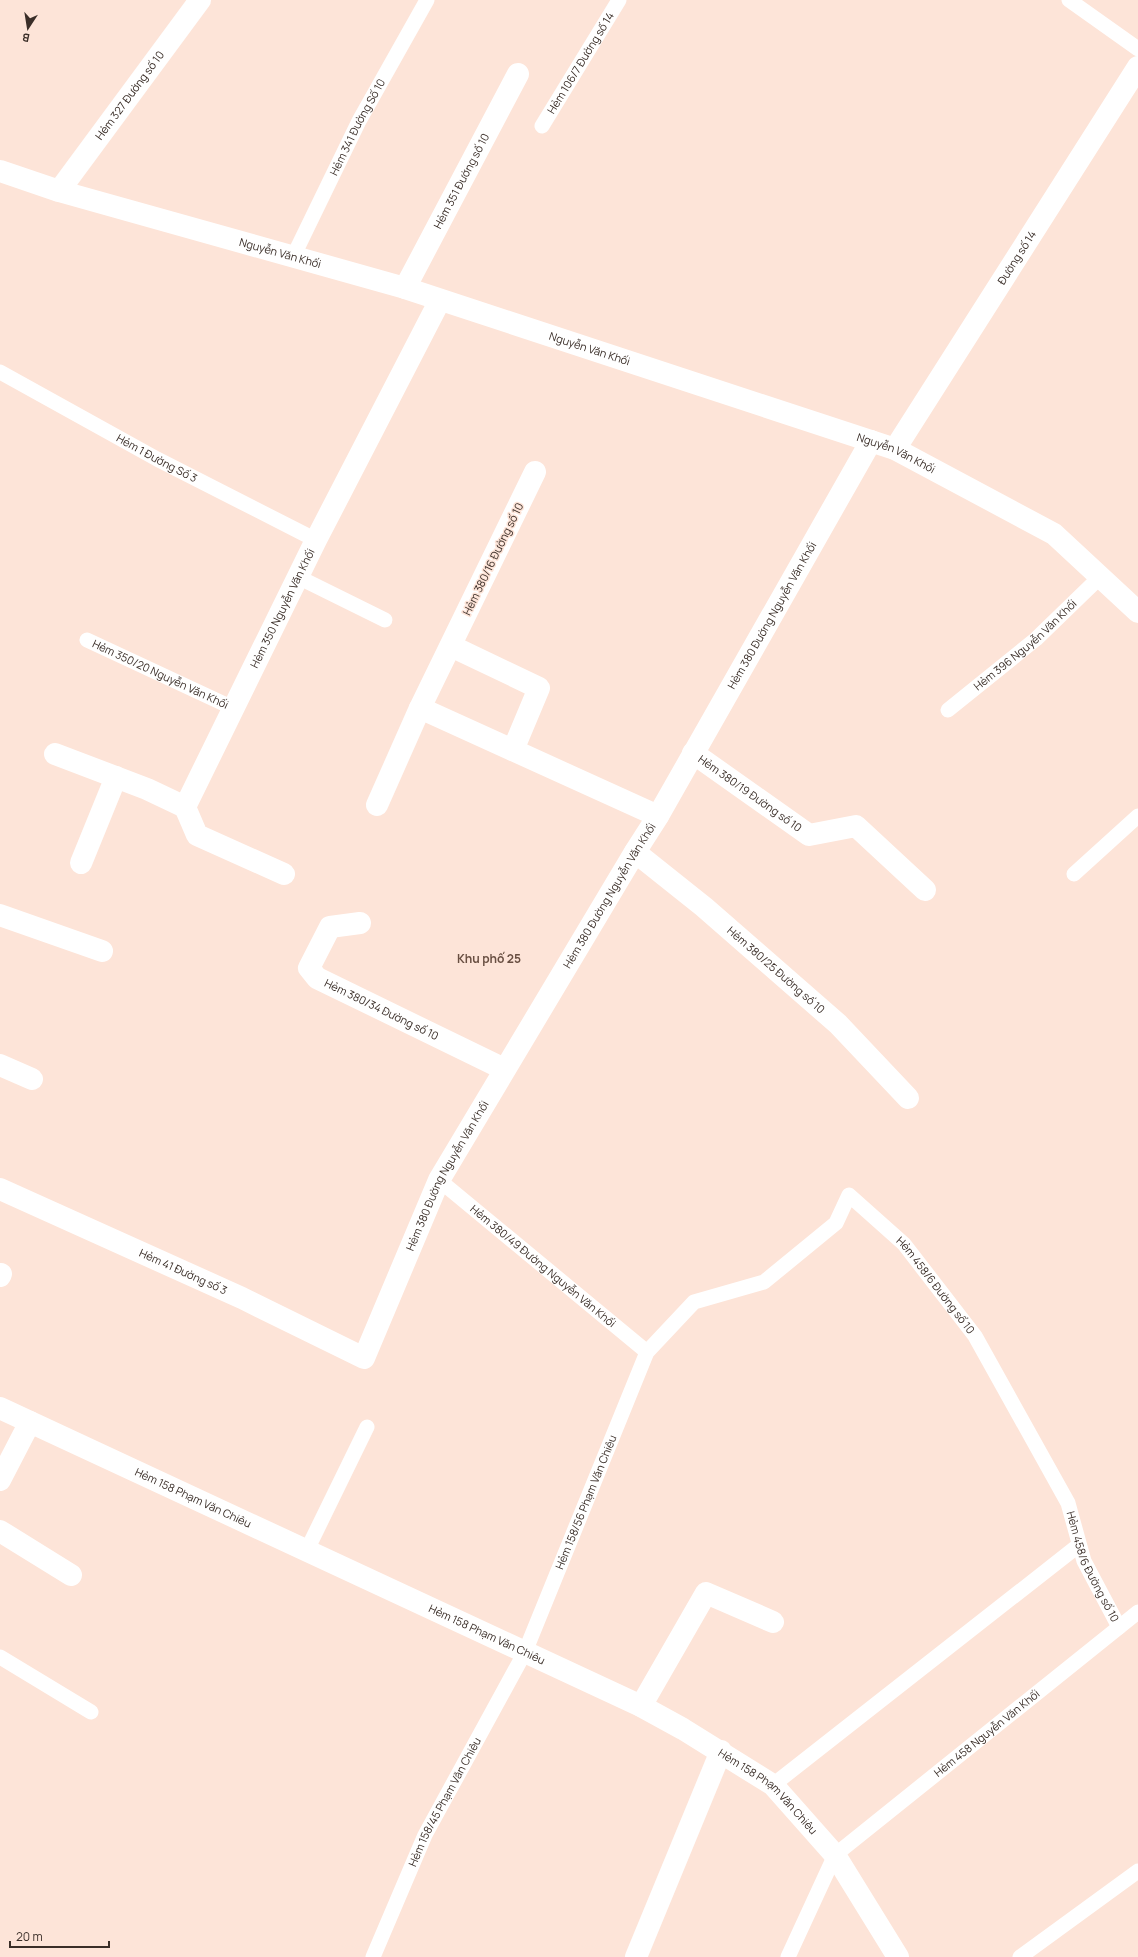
<svg xmlns="http://www.w3.org/2000/svg" width="1138" height="1957" font-family="Manrope,sans-serif">
<rect width="100%" height="100%" fill="#fde4d8"/>
<g fill="none" stroke-linecap="round" stroke-linejoin="round">
<g stroke="#fff" stroke-width="15">
<path d="M1069 0 1138 49"/>
<path id="s1" d="M542 126 619 0"/>
<path id="s2" d="M293 257 359 121 427 0"/>
<path id="s3" d="M0 372 157 459 316 540"/>
<path d="M298 577 385 620"/>
<path id="s4" d="M87 640 233 708"/>
<path id="s5" d="M948 710 1036 639 1100 577"/>
<path d="M1074 874 1138 816"/>
<path id="s6" d="M439 1180 647 1352"/>
<path d="M306 1552 367 1427"/>
<path d="M0 1657 91 1712"/>
<path d="M773 1785 1079 1545"/>
<path id="s7" d="M373 1957 425 1835 525 1652 647 1352 694 1302 764 1282 836 1223 849 1195 904 1244 975 1336 1068 1503 1084 1561 1119 1627"/>
<path id="s8" d="M788 1957 835 1855 1138 1612"/>
<path d="M1020 1957 1138 1871"/>
</g>
<g stroke="#fff" stroke-width="22">
<path id="s9" d="M59 191 200 0"/>
<path id="s10" d="M405 288 518 74"/>
<path id="s11" d="M895 449 1138 67"/>
<path d="M535 472 420 708 658 816"/>
<path d="M451 646 539 688 513 750"/>
<path id="s12" d="M693 753 809 835 856 826 925 890"/>
<path d="M55 754 147 789 185 807"/>
<path d="M377 805 420 708"/>
<path id="s13" d="M635 852 704 907 838 1024 908 1098"/>
<path d="M81 863 116 777"/>
<path id="s14" d="M284 874 197 835 185 807 316 540 440 300"/>
<path d="M0 915 102 951"/>
<path id="s15" d="M360 923 330 927 309 968 317 978 504 1069"/>
<path d="M0 1065 32 1079"/>
<path id="s16" d="M0 1189 242 1298 364 1358 439 1180 635 852 658 816 871 441"/>
<path d="M0 1276 1 1274"/>
<path id="s17" d="M0 1408 641 1706 683 1729 773 1785 835 1855 898 1957"/>
<path d="M0 1480 30 1422"/>
<path d="M0 1531 71 1575"/>
<path d="M641 1706 706 1593 773 1622"/>
<path d="M636 1957 721 1751"/>
</g>
<path stroke="#fff" stroke-width="22" id="s18" d="M0 171 59 191 405 288 895 449 1054 534 1138 612"/>
</g>
<g text-anchor="middle" stroke-width="3" stroke-linejoin="round" paint-order="stroke">
<g font-size="11" fill="#3a2e28" stroke="#fde4d8">
<text dy="4" stroke="none"><textPath href="#s1" startOffset="74">Hẻm 106/7 Đường số 14</textPath></text>
<text dy="4" stroke="none"><textPath href="#s9" startOffset="119">Hẻm 327 Đường số 10</textPath></text>
<text dy="4" stroke="none"><textPath href="#s2" startOffset="145">Hẻm 341 Đường Số 10</textPath></text>
<text dy="4" stroke="none"><textPath href="#s10" startOffset="121">Hẻm 351 Đường số 10</textPath></text>
<text dy="4" stroke="none"><textPath href="#s18" startOffset="292">Nguyễn Văn Khối</textPath></text>
<text dy="4" stroke="none"><textPath href="#s11" startOffset="227">Đường số 14</textPath></text>
<text dy="4" stroke="none"><textPath href="#s18" startOffset="616">Nguyễn Văn Khối</textPath></text>
<text dy="4" stroke="none"><textPath href="#s18" startOffset="940">Nguyễn Văn Khối</textPath></text>
<text dy="4" stroke="none"><textPath href="#s3" startOffset="179">Hẻm 1 Đường Số 3</textPath></text>
<text transform="translate(493 559) rotate(-64)" y="4">Hẻm 380/16 Đường số 10</text>
<text dy="4" stroke="none"><textPath href="#s14" startOffset="347">Hẻm 350 Nguyễn Văn Khối</textPath></text>
<text dy="4" stroke="none"><textPath href="#s16" startOffset="1250">Hẻm 380 Đường Nguyễn Văn Khối</textPath></text>
<text dy="4" stroke="none"><textPath href="#s5" startOffset="101">Hẻm 396 Nguyễn Văn Khối</textPath></text>
<text dy="4" stroke="none"><textPath href="#s4" startOffset="81">Hẻm 350/20 Nguyễn Văn Khối</textPath></text>
<text dy="4" stroke="none"><textPath href="#s12" startOffset="70">Hẻm 380/19 Đường số 10</textPath></text>
<text dy="4" stroke="none"><textPath href="#s16" startOffset="926">Hẻm 380 Đường Nguyễn Văn Khối</textPath></text>
<text dy="4" stroke="none"><textPath href="#s13" startOffset="184">Hẻm 380/25 Đường số 10</textPath></text>
<text dy="4" stroke="none"><textPath href="#s15" startOffset="161">Hẻm 380/34 Đường số 10</textPath></text>
<text dy="4" stroke="none"><textPath href="#s16" startOffset="602">Hẻm 380 Đường Nguyễn Văn Khối</textPath></text>
<text dy="4" stroke="none"><textPath href="#s6" startOffset="135">Hẻm 380/49 Đường Nguyễn Văn Khối</textPath></text>
<text dy="4" stroke="none"><textPath href="#s16" startOffset="201">Hẻm 41 Đường số 3</textPath></text>
<text dy="4" stroke="none"><textPath href="#s7" startOffset="1056">Hẻm 458/6 Đường số 10</textPath></text>
<text dy="4" stroke="none"><textPath href="#s17" startOffset="213">Hẻm 158 Phạm Văn Chiêu</textPath></text>
<text dy="4" stroke="none"><textPath href="#s7" startOffset="503">Hẻm 158/56 Phạm Văn Chiêu</textPath></text>
<text dy="4" stroke="none"><textPath href="#s7" startOffset="1380">Hẻm 458/6 Đường số 10</textPath></text>
<text dy="4" stroke="none"><textPath href="#s17" startOffset="537">Hẻm 158 Phạm Văn Chiêu</textPath></text>
<text dy="4" stroke="none"><textPath href="#s8" startOffset="307">Hẻm 458 Nguyễn Văn Khối</textPath></text>
<text dy="4" stroke="none"><textPath href="#s17" startOffset="861">Hẻm 158 Phạm Văn Chiêu</textPath></text>
<text dy="4" stroke="none"><textPath href="#s7" startOffset="171">Hẻm 158/45 Phạm Văn Chiêu</textPath></text>
</g>
<g font-size="12" font-weight="bold" fill="#694f42" stroke="#fde4d8">
<text x="489" y="963">Khu phố 25</text>
</g>
</g>
<g transform="translate(28 28) rotate(192)" stroke="#fde4d8" stroke-width="3" paint-order="stroke">
<path d="M0-3L7 15L0 10L-7 15Z" fill="#3a2e28"/>
<text y="-6" font-size="11" font-weight="bold" text-anchor="middle" fill="#3a2e28">B</text>
</g>
<path d="M10 1941v6h99v-6" fill="none" stroke="#3a2e28" stroke-width="2"/>
<text x="16" y="1941" font-size="12" fill="#3a2e28" stroke="#fde4d8" stroke-width="3" paint-order="stroke">20 m</text>
</svg>
